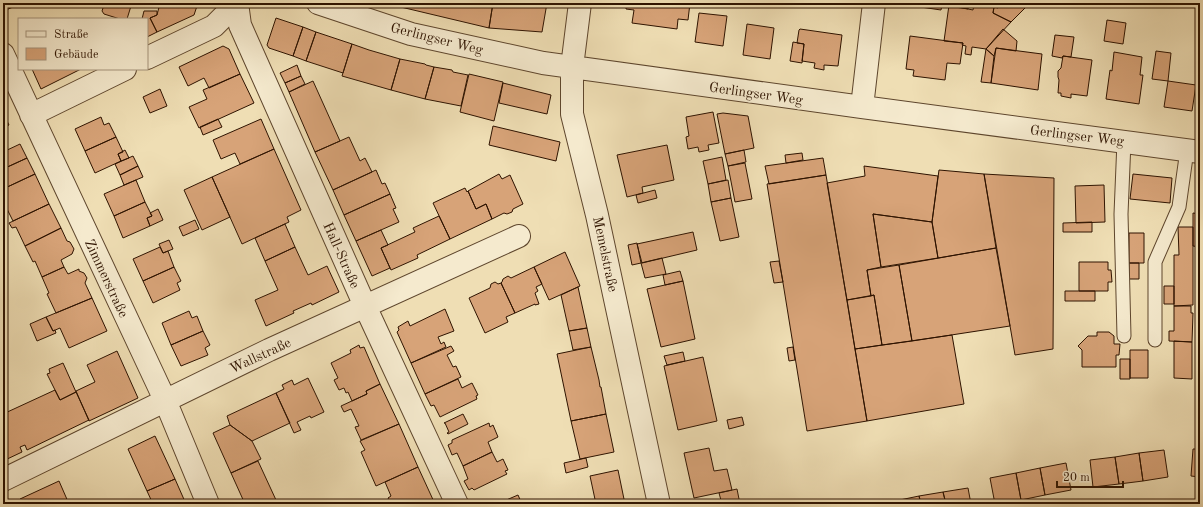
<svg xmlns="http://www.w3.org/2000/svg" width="1203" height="507" font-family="'Old Standard TT',serif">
<rect width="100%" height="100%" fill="#efdeb4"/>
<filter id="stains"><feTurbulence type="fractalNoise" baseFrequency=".005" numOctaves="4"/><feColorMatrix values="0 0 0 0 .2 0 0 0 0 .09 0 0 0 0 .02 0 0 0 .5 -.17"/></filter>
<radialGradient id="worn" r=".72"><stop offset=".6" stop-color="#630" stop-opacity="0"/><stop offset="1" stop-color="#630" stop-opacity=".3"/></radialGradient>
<path fill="#d7a378" stroke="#2e1300" d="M3 3H19L20 4 6 10Z
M97 3H130L129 6H131L127 19H120L104 14 102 11 104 5Z
M160 3H198L194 15 157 32 150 18 157 15Z
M384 3H493L489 28Z
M493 3H547L542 32 489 28Z
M626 3H690L688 20 678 19 677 29 632 23 634 10 626 9Z
M908 3H942V5L941 10 907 5Z
M942 3H969L968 9 942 5Z
M1003 3H1030L1011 22 993 13 994 7 998 8Z
M974 4 994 7 993 13 1011 22 986 49 972 47 971 55 965 54 966 46 962 45 963 43 944 41 949 5 973 10Z
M144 11H157V15L150 18 157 32 147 37V19H142Z
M699 13 727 16 723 46 695 42Z
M276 18 303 27 293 56 269 48 267 45Z
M1107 20 1126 23 1123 44 1104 41Z
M747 24 774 28 770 59 743 55Z
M303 27 316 32 306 61 293 56Z
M1003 29 1017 41 1016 51 996 48 994 56 986 49Z
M799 30 800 29 842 35 838 66 824 65V70L814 68 815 63 802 61 804 44 797 43Z
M316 32 352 44 343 73 306 61Z
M1055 35 1074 37 1071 57 1063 56 1062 58 1052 56Z
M910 36 963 43 960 64 947 63 945 80 913 76 914 70 906 69Z
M793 42 804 44 802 63 790 61Z
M352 44 369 50 400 59 391 90 342 76Z
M223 46 229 49 240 74 209 88 204 78 188 86 179 67Z
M996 48 1042 54 1038 90 991 83Z
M986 49 994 56 991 83 981 82Z
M1156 51 1171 53 1168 81 1152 79Z
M1114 52 1142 57 1140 75H1143L1139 104 1106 99 1110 70 1112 71Z
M1063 56 1092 60 1087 96 1071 94V98L1061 96V93H1058L1059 80 1058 77V71L1061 68Z
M400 59 425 64 426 65 434 67 425 99 391 90Z
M297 65 301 76 285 83 280 73Z
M434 67 452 70 453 72 468 75 461 106 425 99Z
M32 69H81L41 89Z
M240 74 254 103 199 128 189 107 207 99 203 90Z
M469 74 503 82 494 121 460 112Z
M301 76 305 84 289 92 285 83Z
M313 81 340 141 315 152 289 92Z
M1168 81 1196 85 1192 111 1164 107Z
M503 83 551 95 547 114 499 103Z
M160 89 167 106 150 113 143 97Z
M713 112 719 143 708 145 709 150 699 152 698 147 688 149 686 137 689 136 686 117Z
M3 113 9 125 3 128Z
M723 113 748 116 754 148 725 154 717 114Z
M101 117 104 125 109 123 116 137 85 151 75 129Z
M218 119 222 127 203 135 200 127Z
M261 119 274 149 240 164 235 153 221 159 213 140Z
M493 126 560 142 556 161 489 145Z
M116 137 123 152 118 154 121 161 95 173 85 151Z
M349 137 360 161 365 158 372 172 333 190 315 152Z
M20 144 27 158 3 169V152Z
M667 145 674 180 642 187 643 193 627 197 617 155Z
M274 149 301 210 287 217 289 222 242 244 212 177Z
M125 150 129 158 121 161 118 154Z
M744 150 746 162 728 166 725 154Z
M802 153 803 160 786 163 785 155Z
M133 156 138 166 120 175 115 164Z
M722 157 726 180 708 184 703 161Z
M27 158 35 174 3 189V169Z
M823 158 826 175 769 184 765 166Z
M745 163 752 199 735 202 728 166Z
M138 166 143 177 124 185 120 175Z
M864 166 938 176 932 222 873 214 881 267 867 270 871 296 847 300 827 183 865 176Z
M376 170 382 184 385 183 390 194 344 215 333 190Z
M939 170 984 174 996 248 938 258 932 222Z
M35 174 49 204 13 221 3 201 6 198 3 189Z
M499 174 502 179 510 175 523 204 513 209 512 212 507 214 504 213 492 219 486 204 476 209 468 191Z
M984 174 1054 178 1053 349 1015 355Z
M1133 174 1172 178 1170 203 1130 199Z
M826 175 867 421 807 431 767 184Z
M212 177 230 217 202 230 184 190Z
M136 180 145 202 114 216 104 194Z
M728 180 731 198 711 202 708 184Z
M1104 185 1105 222 1076 223 1075 186Z
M465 188 467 192 468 191 476 209 486 204 492 219 450 239 433 203Z
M655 190 657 198 638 203 636 195Z
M390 194 396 208 393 209 399 222 356 241 344 215Z
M731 198 739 237 720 241 711 202Z
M145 202 152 216 147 218 150 226 123 238 114 216Z
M49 204 61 228 25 246 16 227 12 228 9 223Z
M158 209 163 220 150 226 147 218 152 216 150 213Z
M1193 213 1200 214V247L1193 246Z
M873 214 932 222 938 258 881 267Z
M439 216 450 239 417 255 418 258 391 270 381 248 415 232 413 228Z
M195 220 199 229 183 236 179 227Z
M1092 222V232H1063V223Z
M285 224 295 247 265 261 255 238Z
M1178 227H1193V305L1174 306V255H1179Z
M61 228 67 241 70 242 74 249 72 254 61 260 64 267 42 277 35 261 33 262 25 246Z
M381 230 388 245 381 248 390 268 372 276 356 241Z
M693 232 697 250 642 263 637 244Z
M1129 233H1144V263H1129Z
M169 240 173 249 163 253 159 244Z
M637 243 641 263 632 265 628 245Z
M160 247 163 253 168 251 174 267 143 281 133 259Z
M295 247 308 275 327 266 339 292 312 305 311 303 293 311 294 313 266 326 255 300 278 290 265 261Z
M996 248 1010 326 912 341 899 265Z
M565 252 580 286 549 300 534 267Z
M662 258 666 274 645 278 641 263Z
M779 261 783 282 774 283 770 262Z
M1079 262H1108V270H1111L1112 282H1108V291H1079Z
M1129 263H1139V279H1129Z
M899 265 912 341 882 345 874 295 871 296 867 270Z
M64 267 68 274 79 269V271L84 273 87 278 85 283 92 298 56 313 47 294 49 293 42 277Z
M174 267 181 281 177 283 180 290 153 303 143 281Z
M534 267 542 284 536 287 538 291 535 293 539 304 535 305V304L515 313 501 283 502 282 503 279 508 276 511 278Z
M680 271 683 281 665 285 663 275Z
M683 281 695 339 661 347 647 289Z
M495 282 498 284 501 283 515 313 506 317 508 322 485 333 469 298 490 288 491 284Z
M1164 286H1174V304H1164Z
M578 287 587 328 569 331 561 295Z
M1065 291H1095V301H1065Z
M874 295 882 345 855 349 847 300Z
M92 298 107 331 69 348 60 328 53 331 46 317Z
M1174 306H1191V313H1193L1192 342 1169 341V331H1174Z
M445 309 454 331 438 337 441 344 444 342 446 347 411 363 397 332 399 330 398 327 408 321 410 326Z
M189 311 192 318 197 316 203 331 171 345 162 323Z
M46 317 53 331 55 330 56 333 37 341 30 324Z
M587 328 591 347 573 350 569 331Z
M203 331 210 345 205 348 208 355 181 366 171 345Z
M1097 332H1109L1114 336V344H1120L1119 355H1116V367H1082V350L1078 346 1088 336H1097Z
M952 335 964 404 867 421 855 349Z
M1174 341 1192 342V379L1174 378Z
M359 345 360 348 364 347 380 384 366 391 367 394 352 401 348 392 346 393 344 388 339 390 334 380 338 378 331 363 351 353 350 350Z
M451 346 454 351 447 355 453 367 456 366 461 377 425 394 411 363Z
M591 347 599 380 600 387H601L606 414 571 421 557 354Z
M793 347 795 360 789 361 787 348Z
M1130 350H1148V378H1130Z
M117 351 138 398 89 421 76 391 95 382 87 365Z
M683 352 685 361 667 365 664 356Z
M703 357 717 421 678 430 664 366Z
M1120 359H1130V379H1120Z
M63 363 76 392 60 400 47 374 50 373 49 369Z
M308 378 324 412 311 418 310 416 297 422 301 430 294 433 276 393 284 389 282 385 292 380 294 385Z
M458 379 462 388 472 383 478 395 476 396 477 399 440 417 434 405 431 406 425 394Z
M380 384 399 424 361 440 355 427 359 426 351 409 344 412 341 406 367 394 366 391Z
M55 390 60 400 76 392 89 420 27 450 25 445 20 447 22 452 3 461V414Z
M276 393 290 423 252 441 230 425 227 416Z
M463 414 468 424 448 434 447 433 449 432 445 423H444Z
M606 414 614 452 580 459 571 421Z
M742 417 744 425 729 429 727 420Z
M489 423 490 427 493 425 498 437 488 442 492 452 463 466 457 453 452 455 448 445 452 443V440Z
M399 424 418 467 376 486 361 452 365 450 360 441Z
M230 425 252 441 261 459 231 473 213 433Z
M155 436 175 479 147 491 128 449Z
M709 448 714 471 727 469 732 490 694 498 684 453Z
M1193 449H1200V477L1191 476Z
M1164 450 1168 477 1143 481 1139 453Z
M492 452 497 462 503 459 508 470 505 471 507 474 474 490 472 488 469 490 464 481 468 479 463 466Z
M1139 453 1143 481 1119 484 1115 457Z
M1115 457 1119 484 1093 487 1090 460Z
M586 458 588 467 566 473 564 463Z
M258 461 276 500 267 504H245L231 473Z
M1066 463 1071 490 1045 495 1040 468Z
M418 467 435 504H391L388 498 391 496 385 482Z
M1040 468 1045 495 1021 500 1016 473Z
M618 470 625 504H596L590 476Z
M1016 473 1021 500 995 504 990 478Z
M175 479 186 504H153L147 491Z
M59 481 69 504H23L20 499Z
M968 488 971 504H946L943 492Z
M737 489 740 504H722L719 493Z
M943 492 946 504H921L919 496Z
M518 495 522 504H497Z
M919 496 921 504H895V501Z"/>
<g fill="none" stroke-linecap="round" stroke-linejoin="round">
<g stroke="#5e462d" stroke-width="15">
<path id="lane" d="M1124 336 1121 214 1124 141
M1155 340V262L1179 207 1187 150"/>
</g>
<g stroke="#5e462d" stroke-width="24">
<path id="street" d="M237 3 240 25 365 306 457 504
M318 3 411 34 543 63 862 107 1200 152
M580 3 572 67V114L597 215 659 504
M3 54 165 400 208 504
M147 58 214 26 237 3
M862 107 874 3
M31 115 125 69
M3 480 269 350 519 236"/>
</g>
<use href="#lane" stroke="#f5eace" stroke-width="13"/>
<use href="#street" stroke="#f5eace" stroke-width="22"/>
</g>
<g text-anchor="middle" stroke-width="4" stroke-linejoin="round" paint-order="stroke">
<g font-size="14" fill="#2e1300" stroke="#f5eace">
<text transform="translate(437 38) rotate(14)" y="5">Gerlingser Weg</text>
<text transform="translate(756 93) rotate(8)" y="5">Gerlingser Weg</text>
<text transform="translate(1077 135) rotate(7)" y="5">Gerlingser Weg</text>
<text transform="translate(606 254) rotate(78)" y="5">Memelstraße</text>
<text transform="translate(342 255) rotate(66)" y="5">Hall-Straße</text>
<text transform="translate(107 278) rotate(65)" y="5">Zimmerstraße</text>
<text transform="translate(260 355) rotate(-25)" y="5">Wallstraße</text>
</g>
</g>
<rect width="1203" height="507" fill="none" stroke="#efdeb4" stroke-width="16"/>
<rect x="4" y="4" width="1195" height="499" fill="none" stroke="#2e1300" stroke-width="2"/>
<rect x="8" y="8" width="1187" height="491" fill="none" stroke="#2e1300"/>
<rect x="18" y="18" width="130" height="52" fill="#f5eace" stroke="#a5947c"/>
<rect x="26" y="31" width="20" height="6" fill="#f5eace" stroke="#a5947c"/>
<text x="54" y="38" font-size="12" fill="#2e1300">Straße</text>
<rect x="26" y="48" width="20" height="12" fill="#d7a378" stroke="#a5947c"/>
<text x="54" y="58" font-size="12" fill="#2e1300">Gebäude</text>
<path d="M1057 481v6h66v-6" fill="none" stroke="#2e1300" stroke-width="2"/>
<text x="1063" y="481" font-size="12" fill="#2e1300" stroke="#f5eace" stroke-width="3" paint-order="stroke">20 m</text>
<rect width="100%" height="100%" filter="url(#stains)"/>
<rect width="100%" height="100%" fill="url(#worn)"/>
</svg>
